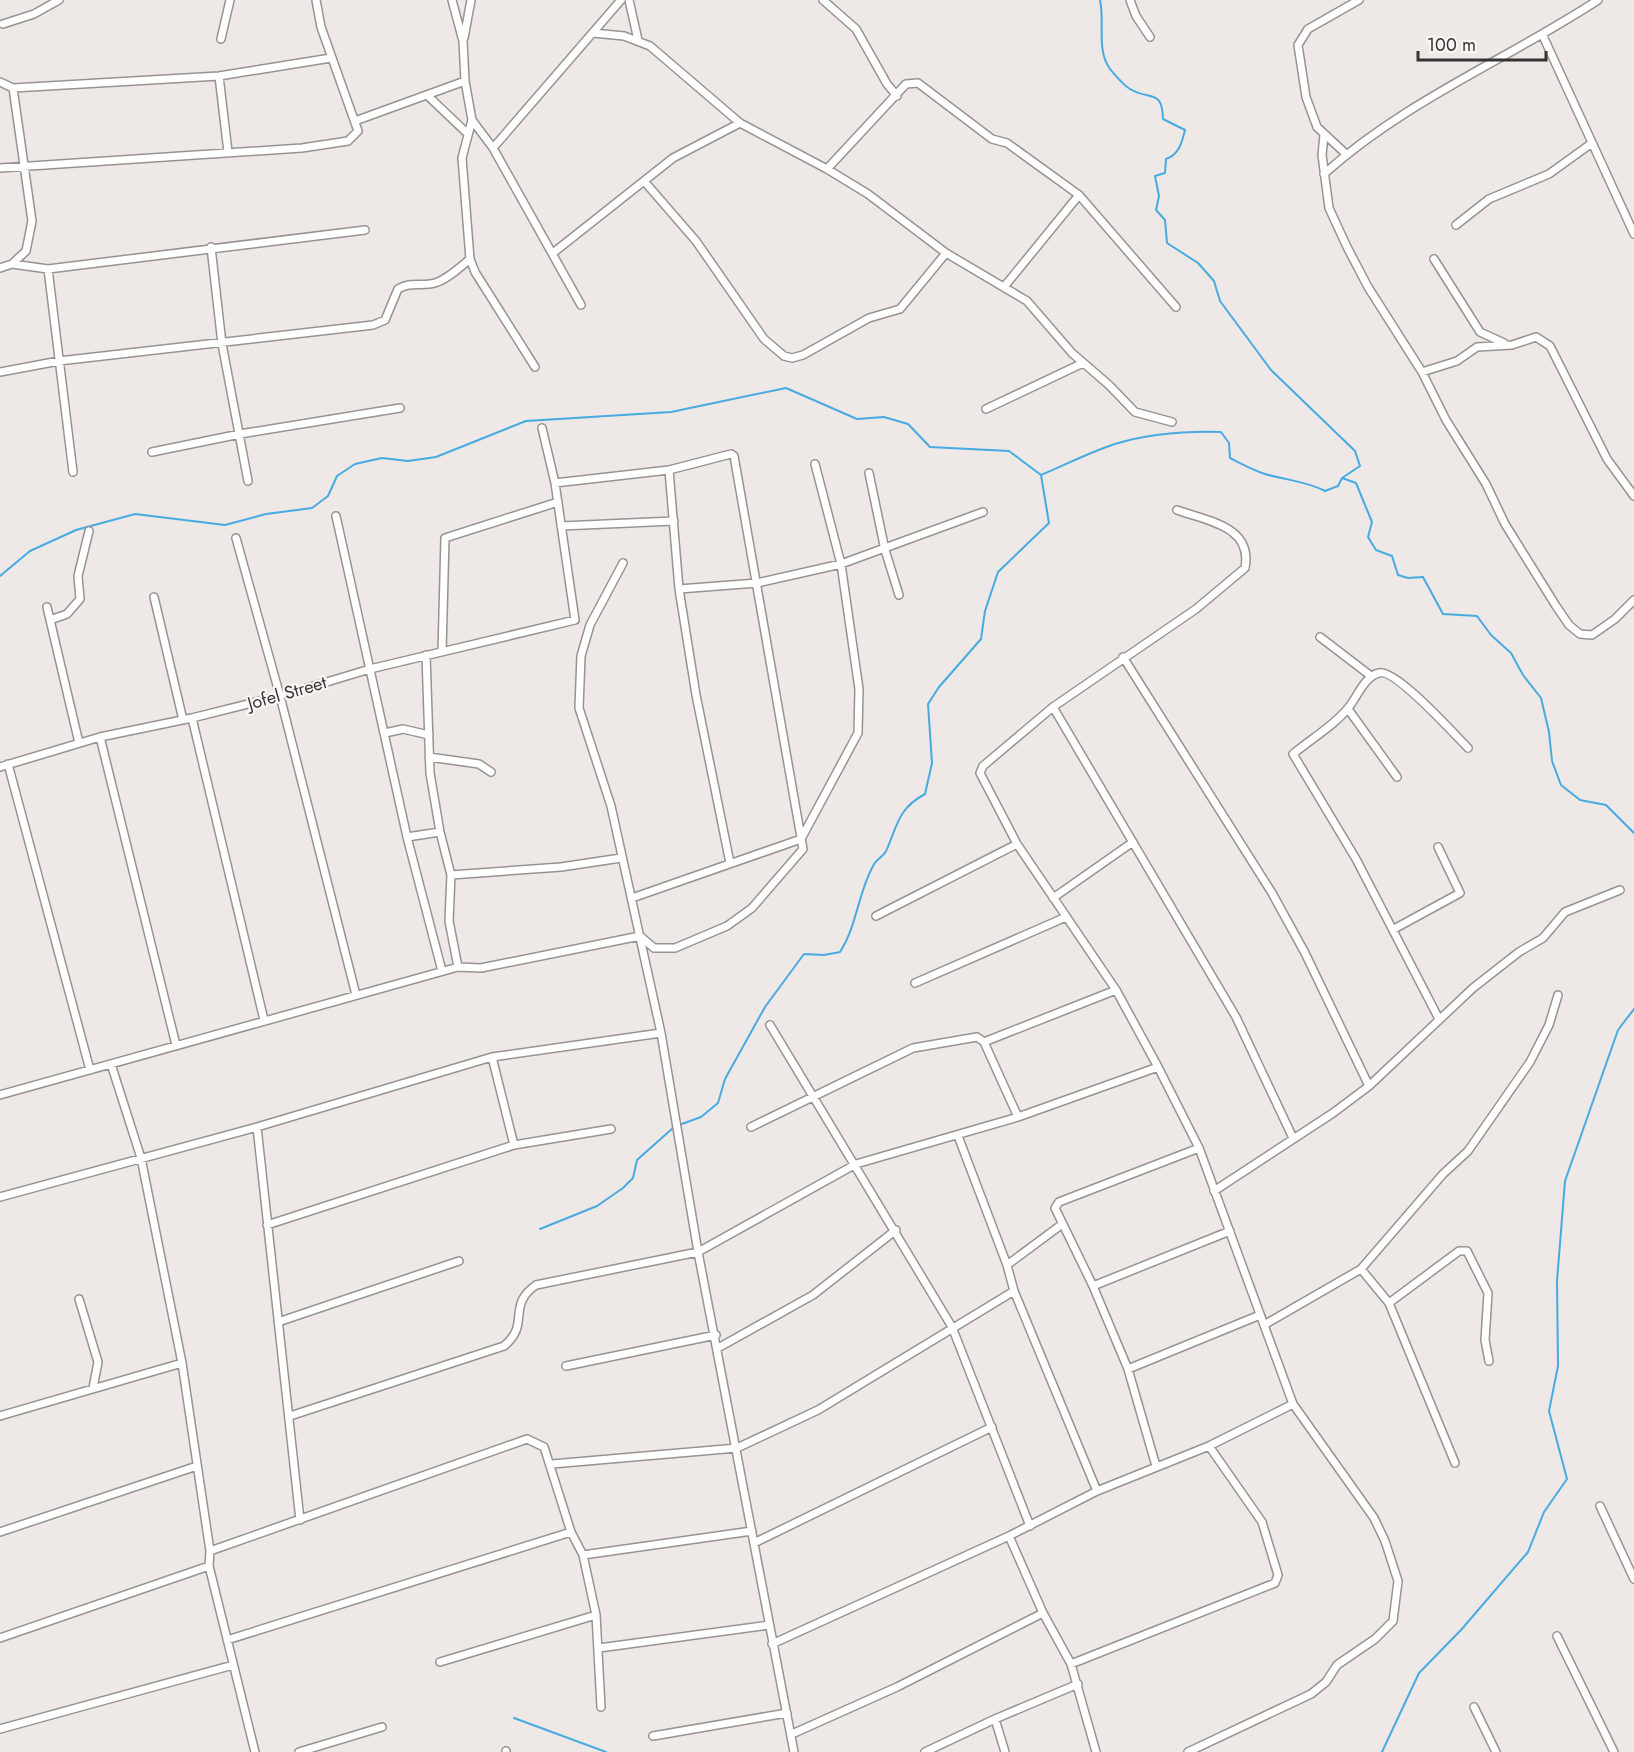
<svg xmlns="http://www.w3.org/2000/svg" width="1634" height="1752" font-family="Jost,sans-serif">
<rect width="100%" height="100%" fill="#eee8e6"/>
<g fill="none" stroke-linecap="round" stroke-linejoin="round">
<path stroke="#47abe2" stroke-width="2" d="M1041 475C1065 465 1090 452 1115 444 1148 434 1186 431 1221 432L1229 443 1230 458C1242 464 1253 470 1265 474 1285 480 1306 481 1325 491L1338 486 1342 478 1360 466 1355 451 1271 370 1220 301 1214 281 1198 263 1167 243 1165 220 1156 210 1159 196 1155 176 1165 173 1166 159C1179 155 1182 142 1185 130L1163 119C1162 88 1150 101 1130 89 1123 85 1115 75 1110 69 1096 50 1105 22 1100 0
M1342 478 1356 483 1372 522 1368 537 1376 550 1392 556 1398 575 1408 578 1423 577 1443 614 1477 616 1491 635 1511 653 1523 675 1541 698 1549 732 1552 761 1561 785 1580 800 1606 805 1634 833
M0 576 30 551 76 530 135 514 225 525 266 514 312 508 328 496 337 476 355 464 382 458 408 461 436 457 526 421 671 412 786 388 857 419 884 417 908 424 930 447 1009 451 1041 475 1049 523 998 572 985 611 981 639 939 687 928 704 932 763 925 794C899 808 898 823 887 849 885 856 876 859 873 866 858 893 857 926 840 952L824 955 804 954 765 1007 725 1079 718 1103 701 1117 679 1125
M540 1229 597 1206 623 1188 633 1178 637 1160 674 1127
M514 1718 606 1752
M1382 1752 1419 1673 1461 1630 1528 1552 1544 1512 1567 1479 1549 1411 1558 1366 1557 1281 1565 1181 1618 1030 1634 1009"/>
<g stroke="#989391" stroke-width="10">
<path id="minor" d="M452 0 463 41 465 81 472 120 493 148 581 305
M629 0 638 40
M823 0 856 29 887 84 897 96
M1130 0 1136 16 1150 37
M3 24 34 14 59 0
M593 33 624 36 650 46 740 123
M1543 36 1634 234
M464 38 471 0
M221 39 230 0
M219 76 228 152
M0 82 13 88 32 221 26 251 12 264
M13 88 219 76 331 58
M427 95 467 133
M472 120 462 158 470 259 475 272 535 367
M355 121 465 81
M1324 135 1322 155 1329 208 1347 247 1368 287 1422 372 1446 420 1486 484 1505 524 1556 606 1569 625 1580 634 1592 635 1615 619 1634 600
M493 148 621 0
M1346 154 1317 127 1306 97 1298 45 1308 29 1359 0
M0 168 302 148 348 141 358 131 321 27 316 0
M827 169 906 84 918 83 992 139 1007 143 1079 195 1176 307
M1324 174C1405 101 1508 59 1598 0
M644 181 696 241 764 339 784 356 792 358 803 355 869 318 900 309 946 253
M1456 225 1489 199 1549 174 1592 143
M211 247 222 344 248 481
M553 253 673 158 740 123 827 169 868 194 946 253 1027 301 1072 353 1109 385 1135 412 1172 422
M1434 259 1480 332 1504 343
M0 268 12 264 48 269 365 230
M48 269 73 472
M1004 287 1079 195
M0 372 59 361 373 325 385 320 398 289C411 281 421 287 435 283 448 279 460 267 470 259
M1422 372 1457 361 1477 347 1512 345 1536 337 1550 346 1607 459 1634 496
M986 409 1083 363
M152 452 240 434 400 408
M669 470 679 589 696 695 730 863
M869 473 885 550 899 595
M1177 510C1207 521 1253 526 1245 568L1196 609 1053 707 983 766 980 773 1017 844 1116 990 1158 1067 1199 1148 1293 1404 1374 1518 1385 1541 1398 1581 1393 1621 1375 1639 1337 1665 1326 1682 1311 1694 1188 1752
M336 516 407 837 442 971
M561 526 674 521
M236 538 280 696 356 995
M623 563 590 625 581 656 579 708 611 806 661 1033 698 1252 794 1752
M679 589 757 583 841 564 983 512
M154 597 183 720
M47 607 79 743
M50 620 67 614 80 599 78 576 89 531
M1320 637 1371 676
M442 652 445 538 558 502
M426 655 430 773 440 832
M1123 657 1272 893 1305 953 1369 1086
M1053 707 1236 1017 1293 1138
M1348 709 1397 777
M192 718 264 1020
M385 733 403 729 429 735
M100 737 176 1045
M429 757 479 764 491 772
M8 764 90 1070
M0 767 100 737 192 718 280 696 370 669 575 620 555 483 542 428
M407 837 440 832 451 875
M632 898 801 839 858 733 859 689 841 564 815 464
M1053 898 1133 842
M876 916 1017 844
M1394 929 1460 893 1438 847
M458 967 449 921 451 875 561 867 621 858
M915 983 1066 917
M1439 1019 1356 859 1293 754C1311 739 1335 725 1349 707 1357 697 1365 676 1379 673 1395 668 1455 735 1468 748
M770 1025 952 1327 1030 1526
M984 1042 1116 990
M492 1057 514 1145
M111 1064 141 1158 182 1363 210 1551 209 1566 255 1752
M0 1095 458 967 481 968 640 936 654 948H675L727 926 752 908 803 849 734 456 731 454 669 470 555 483
M257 1127 300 1520
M751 1127 913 1048 977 1037 984 1042 1018 1117
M958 1136 1007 1265 1014 1291 1097 1491
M1214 1191 1333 1113 1369 1086 1473 988 1519 952 1543 938 1565 912 1620 890
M0 1197 257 1127 492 1057 661 1033
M267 1225 514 1145 611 1129
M1007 1265 1061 1225
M1361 1269 1389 1303 1455 1463
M1093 1286 1230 1231
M79 1299 98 1362 93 1388
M1389 1303 1459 1251H1467L1488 1293 1485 1340 1489 1361
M278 1322 459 1261
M1264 1325 1361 1269 1443 1174 1468 1151 1530 1062 1549 1025 1558 995
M718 1348 813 1295 896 1230
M566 1366 716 1335
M1128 1369 1260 1315
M0 1416 182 1363
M290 1416 504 1346C531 1324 506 1306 536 1285L698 1252 856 1164 1018 1117 1158 1067
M552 1464 737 1448 818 1410 1014 1291
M1156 1466 1128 1369 1093 1286 1055 1208 1059 1202 1199 1148
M1600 1506 1634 1579
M0 1532 197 1466
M1009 1536 1043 1613 1071 1664 1096 1752
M754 1543 992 1427
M210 1551 527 1439 544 1447 571 1532 583 1555 596 1615 601 1707
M583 1555 752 1531
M1557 1636 1614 1752
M0 1638 209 1566
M227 1640 571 1532
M772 1644 1009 1536 1097 1491 1209 1446 1293 1404
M599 1648 769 1625
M440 1662 596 1615
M1071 1664 1275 1583 1278 1575 1262 1522 1209 1446
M1474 1707 1496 1752
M995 1719 1005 1752
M0 1729 233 1665
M792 1734 897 1687 1043 1613
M653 1736 787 1713
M506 1751V1752
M299 1752 382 1727
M925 1752 995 1719 1078 1684"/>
</g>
<use href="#minor" stroke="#fff" stroke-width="7"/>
</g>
<g text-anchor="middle" stroke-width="4.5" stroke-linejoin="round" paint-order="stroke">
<g font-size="18" fill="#363433" stroke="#fbf6f3">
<text transform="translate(287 693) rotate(-16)" y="6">Jofel Street</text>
</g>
</g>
<path d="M1418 51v9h128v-9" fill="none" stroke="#363433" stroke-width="3"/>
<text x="1427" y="51" font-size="18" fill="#363433" stroke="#fbf6f3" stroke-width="4.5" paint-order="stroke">100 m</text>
</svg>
